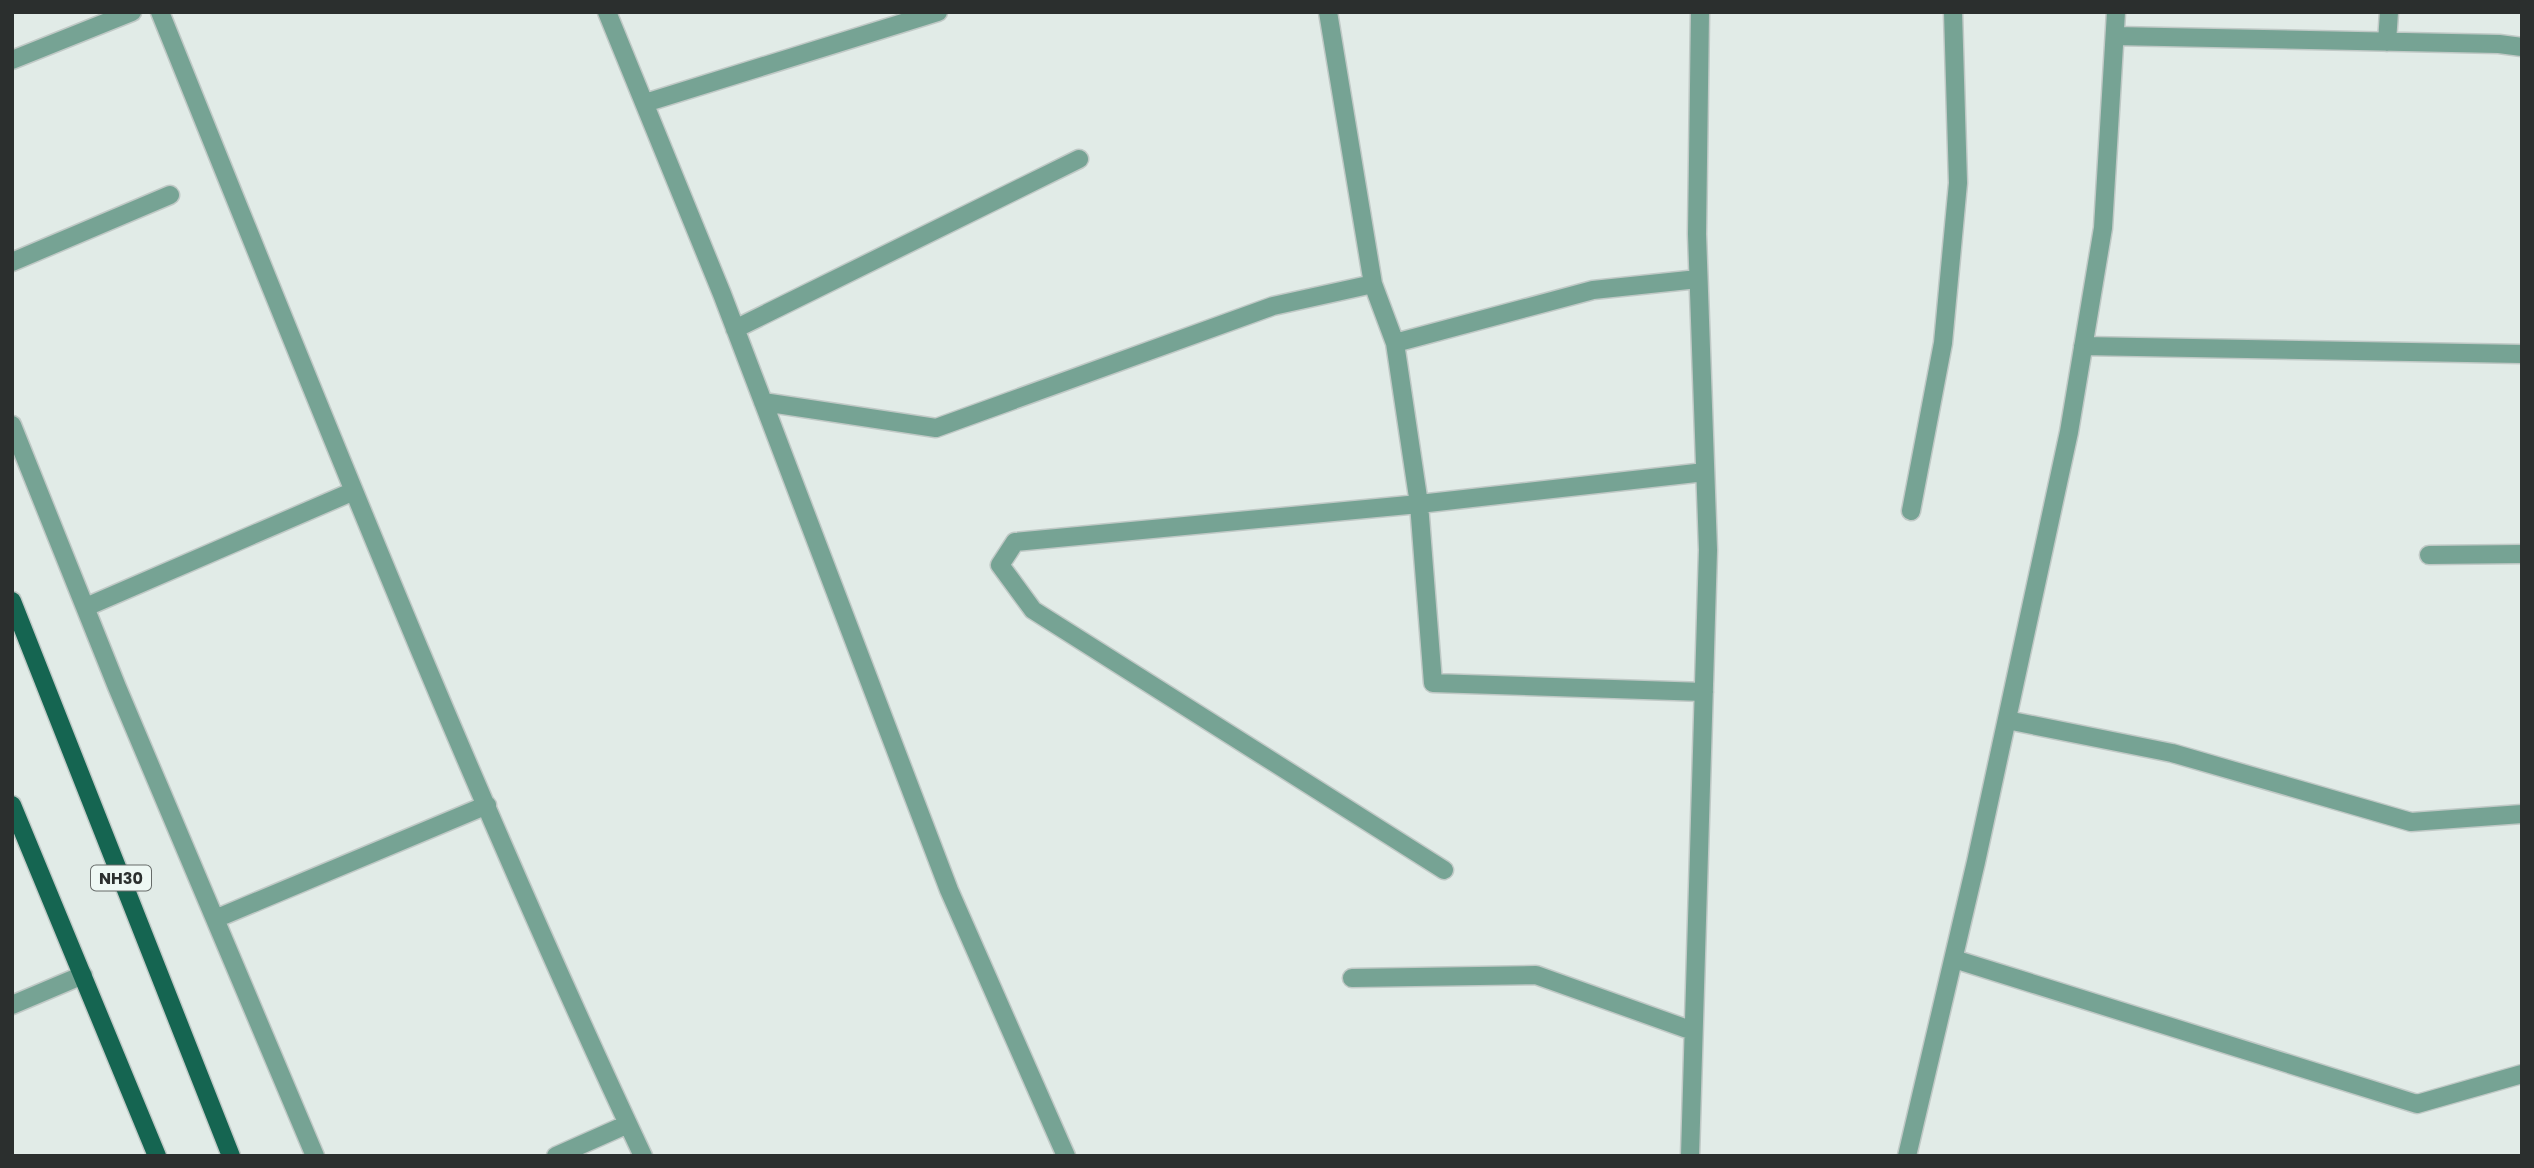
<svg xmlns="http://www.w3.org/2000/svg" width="2534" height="1168" font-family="Poppins,sans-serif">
<rect width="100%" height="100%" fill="#e1ebe7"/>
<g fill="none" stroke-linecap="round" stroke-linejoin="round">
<g stroke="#c0c9c6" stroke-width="21">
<path id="minor" d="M160 12C315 396 467 781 643 1156
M607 12 722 294 949 890 1066 1156
M1328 12 1373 284 1395 343 1419 504 1433 683 1704 692
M2115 36 2499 44 2522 47
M2387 42 2389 12
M12 60 132 12
M645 103 938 12
M12 262 170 195
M735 329 1079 159
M1395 343 1593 290 1698 279
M2083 346 2522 354
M763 402 936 428 1273 306 1373 284
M12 425 117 687 315 1156
M1911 511 1943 343 1958 183 1953 12
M2429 555 2522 554
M86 607 354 491
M2007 720 2172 753 2411 822 2522 814
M1444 870 1033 610 1000 565 1015 542 1419 504 1705 472
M215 919 487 805
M1954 959 2417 1104 2522 1074
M1352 978 1536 975 1693 1031
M12 1005 83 975
M556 1156 628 1124
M1690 1156 1708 550 1697 234 1700 12
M1907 1156 1976 862 2069 432 2103 228 2116 12"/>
</g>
<g stroke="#c0c9c6" stroke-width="21">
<path id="primary" d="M12 601 231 1156
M12 805 157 1156"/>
</g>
<use href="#minor" stroke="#76a394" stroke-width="18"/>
<use href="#primary" stroke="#156551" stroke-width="18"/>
</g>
<g text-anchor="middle" stroke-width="7" stroke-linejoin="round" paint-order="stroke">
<rect fill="#eef8f4" stroke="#666b69" stroke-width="2" x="91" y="865.5" width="60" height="25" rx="5"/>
<g font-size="16" font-weight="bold" fill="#2b2f2e">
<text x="121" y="884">NH30</text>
</g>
</g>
<rect width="2534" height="1168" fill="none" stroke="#2b2f2e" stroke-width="28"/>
</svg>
